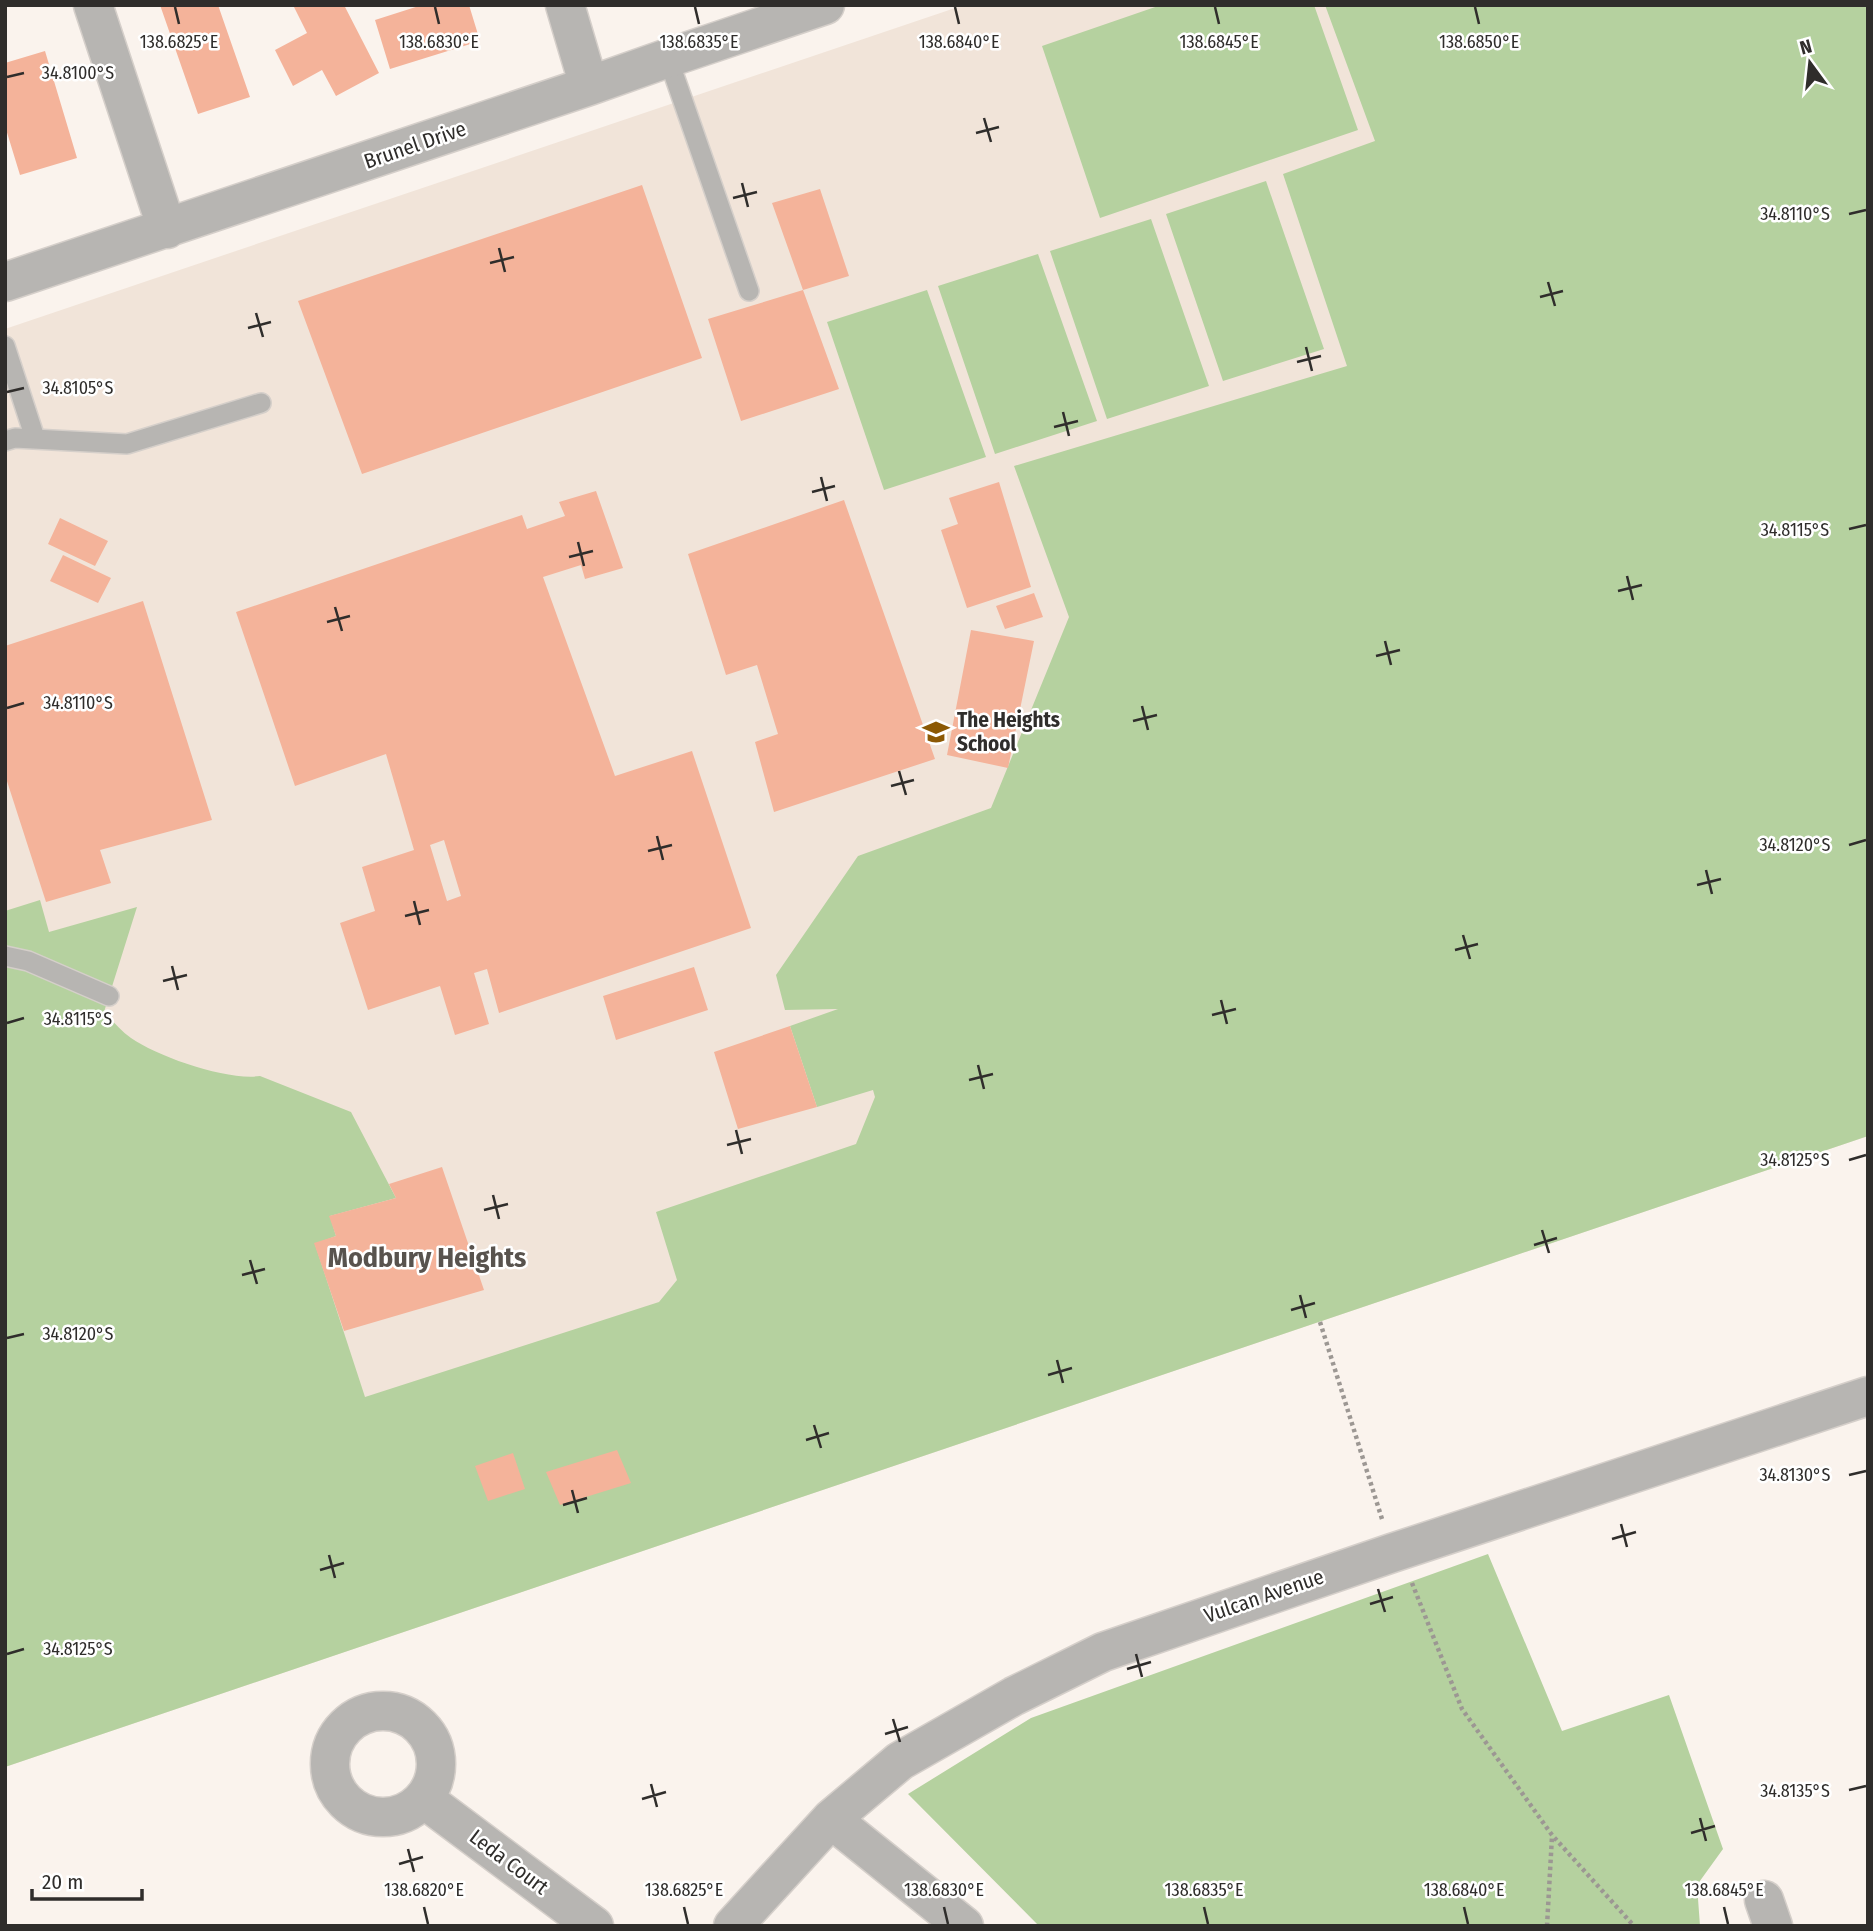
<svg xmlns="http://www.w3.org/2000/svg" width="1873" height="1931" font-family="'Fira Sans Condensed',sans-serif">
<rect width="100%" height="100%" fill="#faf3ed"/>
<path fill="#f1e4d9" d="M964 5H1868V1136L5 1767V329Z"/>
<path fill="#b5d19f" d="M1161 5H1314L1358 130 1100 218 1042 46Z
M1325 5H1868V1136L5 1767V911L40 900 49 932 137 907 104 1012C113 1021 121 1031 131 1038 158 1057 228 1081 260 1076L351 1112 396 1198 330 1216 336 1236 315 1244 365 1397 659 1302 677 1280 656 1212 856 1144 875 1097 873 1090 817 1107 790 1026 838 1009 785 1010 776 975 858 856 991 808 1069 617 1014 466 1347 366 1283 174 1375 141Z
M1266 181 1324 349 1223 381 1166 214Z
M1151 219 1209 386 1107 419 1050 251Z
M1038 254 1097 421 995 454 938 286Z
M927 290 986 457 884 490 827 322Z
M1488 1554 1562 1731 1669 1695 1723 1849 1697 1885 1700 1926H1039L908 1794 1031 1718Z"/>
<path fill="#f4b39a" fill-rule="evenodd" d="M160 5H218L250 97 198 114Z
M293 5H344L379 73 336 96 322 70 293 86 275 50 307 33Z
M422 5H469L480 41 390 69 375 20Z
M45 51 77 158 20 175 5 126V63Z
M642 185 702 358 362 474 298 301Z
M820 189 849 276 803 290 772 203Z
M803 290 839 389 741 421 708 319Z
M999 482 1031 587 967 608 941 530 958 524 949 498Z
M596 491 623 568 585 579 581 565 543 577 615 776 692 751 751 928 499 1013 487 969 474 973 489 1024 455 1035 440 986 368 1010 340 923 375 911 362 867 414 850 386 754 295 786 236 612 522 515 527 529 565 516 559 502ZM444 840 461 896 447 901 430 845Z
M844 500 935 759 774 812 755 742 778 734 757 665 726 675 688 554Z
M60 518 108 541 95 566 48 544Z
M63 555 111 578 98 603 50 581Z
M1034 593 1043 617 1005 629 996 606Z
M143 601 212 820 100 850 111 883 46 902 5 775V646Z
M971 630 1034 641 1008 768 947 755Z
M694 967 708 1010 616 1040 603 996Z
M790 1026 817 1107 738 1129 714 1052Z
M442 1167 484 1290 344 1331 314 1243 336 1236 329 1216 396 1198 389 1184Z
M617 1450 631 1483 560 1505 546 1472Z
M513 1453 525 1489 488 1501 475 1466Z"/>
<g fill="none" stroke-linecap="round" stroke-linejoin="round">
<g stroke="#d5cfca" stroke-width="22">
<path id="service" d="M668 58 749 291
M5 346 35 438
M5 441 15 438 127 444 261 403
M5 956 28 961 109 996"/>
</g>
<g stroke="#d5cfca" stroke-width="41">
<path id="minor" d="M93 5 167 229
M565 5 589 86
M5 282 589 86 668 58 825 5
M330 1764a53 53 0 1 1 106 0a53 53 0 1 1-106 0Z
M424 1799 594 1926
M831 1819 964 1926
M1764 1900 1773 1926
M733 1926 831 1819 900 1761 1014 1696 1103 1652 1392 1553 1868 1396"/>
</g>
<path stroke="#9c9793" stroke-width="4.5" stroke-dasharray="3.5 3.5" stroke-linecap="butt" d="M1320 1322 1382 1519
M1412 1583 1462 1709 1552 1835 1634 1926
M1547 1926 1552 1836"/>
<use href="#service" stroke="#b7b5b2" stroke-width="19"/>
<use href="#minor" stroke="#b7b5b2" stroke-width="38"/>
</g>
<path fill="none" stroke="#2f2d2b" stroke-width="2.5" d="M175 7 179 24M435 7 439 24M695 7 699 24M955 7 959 24M1215 7 1219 24M1475 7 1479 24M7 77 24 73M984 118 991 142M976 133 999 127M742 183 748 207M733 198 757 192M1849 214 1866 210M499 248 505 272M490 263 514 257M1548 282 1555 306M1540 297 1563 291M256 313 263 337M248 328 271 322M1306 347 1312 371M1297 362 1321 356M7 392 24 388M1063 412 1069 436M1054 427 1078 421M821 477 827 501M812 492 835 486M1849 529 1866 525M578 542 584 566M569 557 593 551M1627 576 1633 600M1618 591 1642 585M335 607 342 631M327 622 350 616M1385 641 1391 665M1376 656 1400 650M1142 706 1148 730M7 708 24 703M1133 721 1157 715M899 771 906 795M891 786 914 780M657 836 663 860M1849 845 1866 840M648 851 672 845M1706 870 1712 894M1697 885 1721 879M414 901 420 925M405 916 429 910M1463 935 1470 959M1455 950 1478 944M172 966 178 990M163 981 187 975M1221 1000 1227 1024M1212 1015 1236 1009M7 1023 24 1018M978 1065 984 1089M969 1080 993 1074M736 1130 742 1154M727 1145 751 1139M1849 1160 1866 1155M493 1195 499 1219M484 1210 508 1204M1542 1230 1549 1253M1534 1245 1557 1238M250 1260 257 1284M242 1275 265 1269M1300 1295 1306 1318M1291 1310 1315 1303M7 1338 24 1334M1057 1360 1063 1383M1048 1375 1072 1368M814 1425 821 1448M806 1440 829 1433M1849 1475 1866 1471M572 1490 578 1513M563 1505 587 1498M1621 1524 1627 1547M1612 1539 1636 1532M329 1555 335 1578M320 1570 344 1563M1378 1589 1385 1612M1370 1604 1393 1597M7 1654 24 1649M1136 1654 1142 1677M1127 1669 1151 1662M893 1719 900 1742M885 1734 908 1727M651 1784 657 1807M1849 1790 1866 1786M642 1799 666 1792M1700 1818 1706 1841M1691 1833 1715 1826M408 1849 414 1872M399 1864 423 1857M424 1907 428 1924M684 1907 688 1924M944 1907 948 1924M1204 1907 1208 1924M1464 1907 1468 1924M1724 1907 1728 1924"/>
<defs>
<g id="school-bare" transform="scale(2.1)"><path d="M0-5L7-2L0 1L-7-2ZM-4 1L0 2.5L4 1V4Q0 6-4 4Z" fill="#8c5905" stroke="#fff" stroke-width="2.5" paint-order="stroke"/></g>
</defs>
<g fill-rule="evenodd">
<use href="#school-bare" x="936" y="732"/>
</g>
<g text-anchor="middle" stroke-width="5" stroke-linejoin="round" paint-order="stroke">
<g font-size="21" fill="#2f2d2b" stroke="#fff">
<text transform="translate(415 145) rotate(-19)" y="7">Brunel Drive</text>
<text transform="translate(1264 1596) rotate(-19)" y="7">Vulcan Avenue</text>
<text transform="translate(509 1862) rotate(37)" y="7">Leda Court</text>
</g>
<g font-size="21" font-weight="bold" fill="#2f2d2b" stroke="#fff" text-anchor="start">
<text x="957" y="727">The Heights<tspan x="957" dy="24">School</tspan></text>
</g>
<g font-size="28" font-weight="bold" fill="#58534e" stroke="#fff">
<text x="427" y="1267">Modbury Heights</text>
</g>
</g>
<g font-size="18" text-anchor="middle" fill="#2f2d2b" stroke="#fff" stroke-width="5" stroke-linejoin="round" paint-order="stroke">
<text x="179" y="48">138.6825°E</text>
<text x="439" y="48">138.6830°E</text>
<text x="699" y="48">138.6835°E</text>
<text x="959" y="48">138.6840°E</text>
<text x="1219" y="48">138.6845°E</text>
<text x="1479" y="48">138.6850°E</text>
<text x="78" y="79">34.8100°S</text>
<text x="1795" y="220">34.8110°S</text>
<text x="78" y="394">34.8105°S</text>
<text x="1795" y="536">34.8115°S</text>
<text x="78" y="709">34.8110°S</text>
<text x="1795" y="851">34.8120°S</text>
<text x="78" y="1025">34.8115°S</text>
<text x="1795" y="1166">34.8125°S</text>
<text x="78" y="1340">34.8120°S</text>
<text x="1795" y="1481">34.8130°S</text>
<text x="78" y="1655">34.8125°S</text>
<text x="1795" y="1797">34.8135°S</text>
<text x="424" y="1896">138.6820°E</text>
<text x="684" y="1896">138.6825°E</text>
<text x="944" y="1896">138.6830°E</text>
<text x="1204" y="1896">138.6835°E</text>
<text x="1464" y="1896">138.6840°E</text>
<text x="1724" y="1896">138.6845°E</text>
</g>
<rect width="1873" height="1931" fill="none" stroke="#2f2d2b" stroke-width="14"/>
<g transform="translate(1810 63) rotate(345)" stroke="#ffffff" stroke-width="5" paint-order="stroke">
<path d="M0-5L12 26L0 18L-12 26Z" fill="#2f2d2b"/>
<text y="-10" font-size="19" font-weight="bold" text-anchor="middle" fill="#2f2d2b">N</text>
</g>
<path d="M32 1889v10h110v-10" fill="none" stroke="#2f2d2b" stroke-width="3.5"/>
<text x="42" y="1889" font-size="21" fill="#2f2d2b" stroke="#ffffff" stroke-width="5" paint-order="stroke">20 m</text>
</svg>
